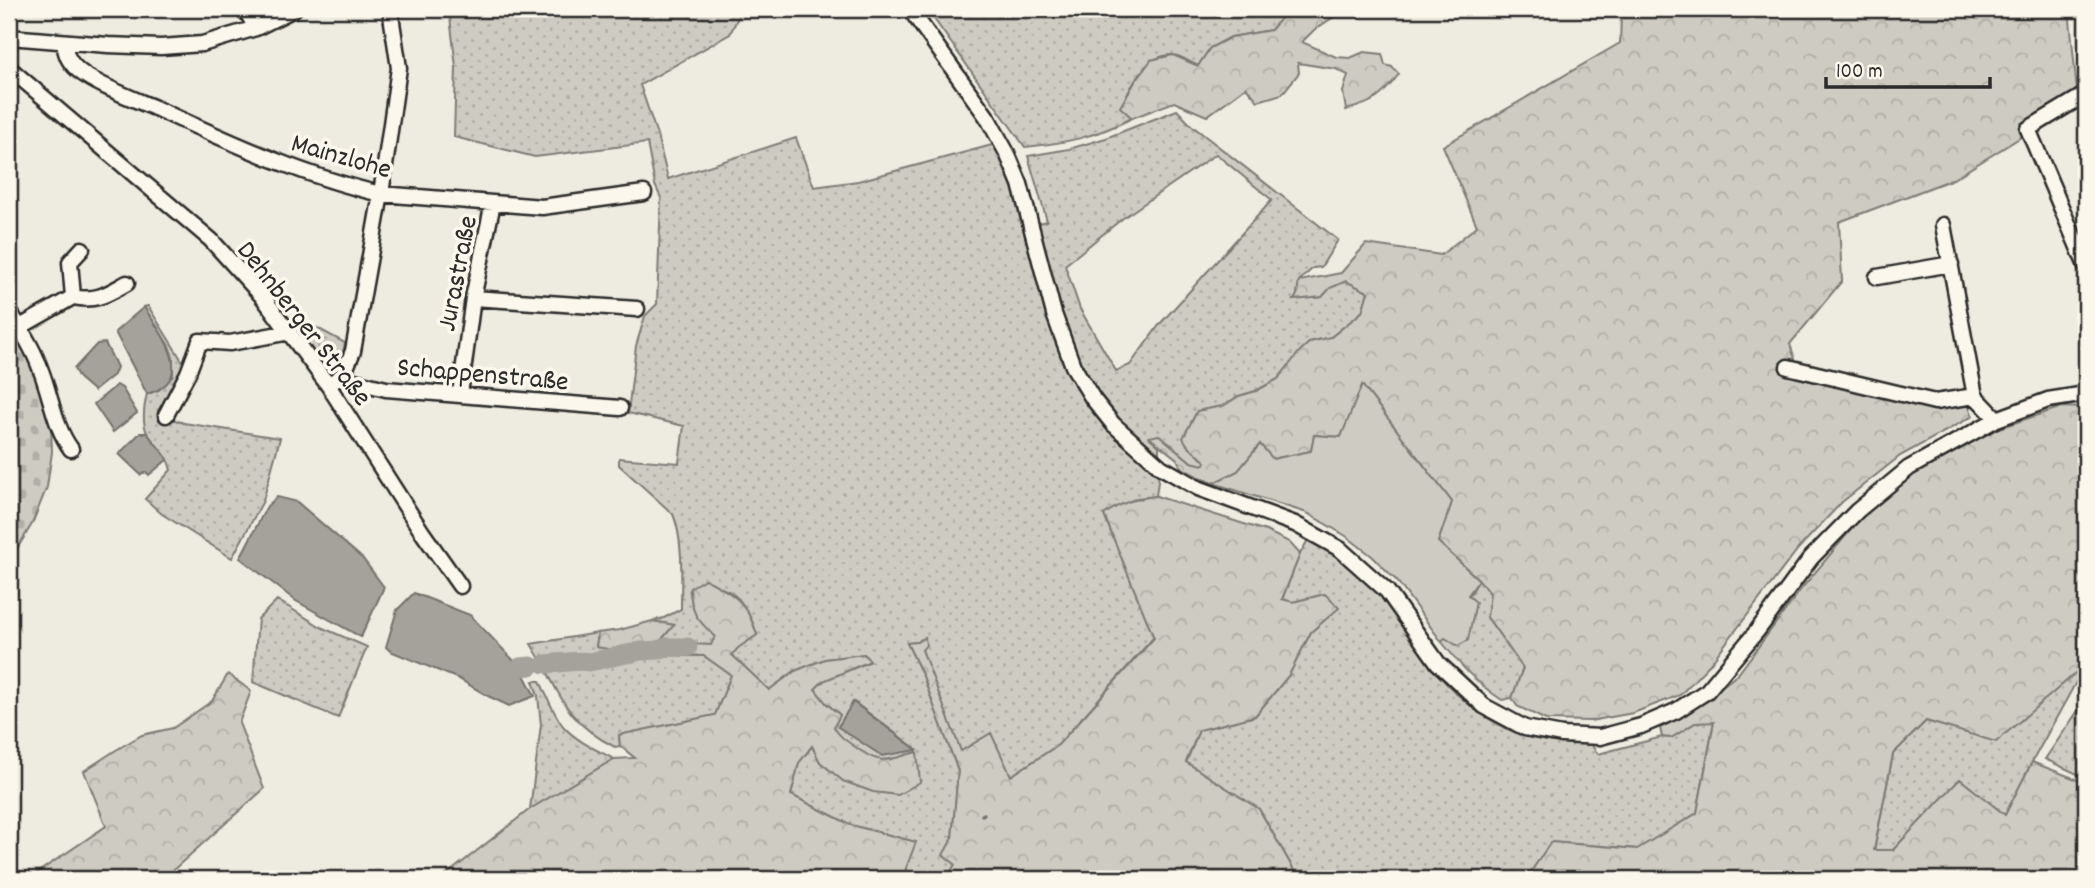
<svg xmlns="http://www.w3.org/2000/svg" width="2095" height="888" font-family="Dekko,sans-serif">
<defs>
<pattern id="grass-dots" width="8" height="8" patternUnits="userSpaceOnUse" patternTransform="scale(1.75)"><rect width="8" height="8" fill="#cecbc2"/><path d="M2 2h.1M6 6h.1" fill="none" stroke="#b1aea7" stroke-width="1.8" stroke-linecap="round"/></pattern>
<pattern id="forest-crowns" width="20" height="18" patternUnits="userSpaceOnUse" patternTransform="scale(1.75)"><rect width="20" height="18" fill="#cecbc2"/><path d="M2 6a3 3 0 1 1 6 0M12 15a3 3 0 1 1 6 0" fill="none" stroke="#b1aea7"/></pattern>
<pattern id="cemetery-stones" width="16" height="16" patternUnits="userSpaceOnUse" patternTransform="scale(1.75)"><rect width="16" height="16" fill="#cecbc2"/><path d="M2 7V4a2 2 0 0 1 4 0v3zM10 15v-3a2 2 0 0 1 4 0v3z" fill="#b1aea7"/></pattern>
</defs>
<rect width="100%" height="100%" fill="#eeebe0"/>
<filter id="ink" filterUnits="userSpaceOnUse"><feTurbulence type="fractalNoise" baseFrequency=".0143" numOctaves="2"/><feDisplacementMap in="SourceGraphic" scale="14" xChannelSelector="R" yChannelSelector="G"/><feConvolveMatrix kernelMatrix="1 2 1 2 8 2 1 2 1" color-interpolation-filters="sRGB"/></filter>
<g filter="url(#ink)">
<path fill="url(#grass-dots)" stroke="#7c7b76" stroke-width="2" fill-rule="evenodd" d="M449 9H748L739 15 730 34 640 85 657 135 668 179 796 138 814 187 858 181 996 144 1013 186 1025 227 1047 221 1028 156 1069 149 1106 138 1177 110 1191 125 1338 240 1321 267 1313 268 1299 281 1297 295 1295 299 1322 297 1330 288 1346 281 1368 292 1362 312 1331 337 1310 342 1278 379 1256 391 1239 396 1223 406 1197 411 1188 446 1206 462 1202 465 1191 462 1159 435 1150 438 1159 446V474L1156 496 1137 498 1104 515 1154 637 1058 745 1011 776 961 752 922 650 925 638 917 642 907 643 923 676 958 771 952 839 944 855 956 864 947 879H920L905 871 915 842 851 825 791 795 799 762 812 746 820 762 881 761C863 758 843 742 833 727L840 715 826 703 815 689 823 681 869 662 864 654 825 659 795 671 769 690 732 655 737 648 757 635C752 618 740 591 719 588 710 587 700 588 690 588 691 613 697 620 716 637L711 645 669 643 662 639 674 625 652 621 664 618 681 609C681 580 684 541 673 514L619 465V458L679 463 684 426 628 413 636 346 645 316 657 304 661 198 655 185 647 143 535 157 454 137 456 67ZM1216 154 1272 200 1160 324 1130 365 1116 371 1080 309 1065 265 1123 218ZM854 702 916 749V750L838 727Z
M927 9H1288L1271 30 1231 37 1210 48 1198 66C1191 63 1180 55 1173 55 1145 54 1132 86 1121 106L1132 118C1095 137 1066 143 1025 147Z
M148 306 186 367 172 419 184 423 280 438 263 501 232 558 162 514 145 499 171 470C166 449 154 449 147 433 142 422 144 406 147 394L159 390 173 376V358L169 346 144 307Z
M306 322 345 343C343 353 342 363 334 370 318 367 306 342 297 329Z
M1309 538C1340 555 1368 578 1390 606 1404 623 1414 642 1426 659 1451 693 1482 720 1521 735 1543 743 1568 742 1590 743L1598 754 1662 737 1671 738 1695 723 1714 721 1697 813 1638 849 1551 842 1526 879H1299L1259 809 1186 763 1199 730 1255 716 1289 675 1311 632 1338 608 1324 594 1293 602 1282 600 1300 554Z
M1479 580 1491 593 1487 617 1523 668 1512 698 1502 700C1476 683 1460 665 1441 641Z
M277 600 323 628 367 647 338 718 253 682 258 619Z
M598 633 596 647 627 652 628 660 667 655 704 656 731 675 715 715 619 735 620 746 615 747C560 719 561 690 531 644Z
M2086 664 2032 762 2005 815 1960 779 1893 850 1874 851 1893 754 1926 721 1996 741Z
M533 681H540C547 696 553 713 563 726 576 741 597 750 614 759L530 809 541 725 538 696Z
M2086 699V778L2045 759Z"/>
<path fill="url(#forest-crowns)" stroke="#7c7b76" stroke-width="2" d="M1288 9H1346L1314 30 1302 42 1336 57 1350 58 1364 52 1382 54 1385 65 1392 67 1399 74C1382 97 1374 103 1346 110L1343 92 1348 75 1336 69 1298 63 1299 73 1282 94 1258 101 1246 87 1207 116 1174 102 1132 118 1120 107 1135 82 1151 60 1173 55 1198 66 1210 48 1231 37 1271 30Z
M1633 9H2069L2078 102 1953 179 1839 222 1842 281 1790 344 1797 365 1934 405 1965 398 1973 416 1900 456 1842 502 1798 549 1709 665 1680 695 1633 713 1590 721 1546 720 1517 706 1512 698 1523 668 1487 617 1490 593 1479 580 1438 542 1452 502 1363 386 1341 437 1314 435 1311 451 1272 459 1260 444 1238 471 1213 483 1199 477 1181 467 1177 459 1149 437 1159 435 1191 462 1203 465 1206 462 1188 446 1183 438 1197 411 1223 406 1239 396 1256 391 1278 379 1300 351 1310 342 1331 337 1362 312 1368 292 1346 281 1330 288 1322 297 1294 300 1297 295 1299 281 1341 273 1366 244 1441 255 1477 226 1443 146 1620 43 1621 16Z
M2062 407 2086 408V664L1996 742 1926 721 1893 754 1874 850H1893L1960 779 2005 815 2032 762 2086 783V879H1526L1551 842 1637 849 1697 813 1714 722 1695 723 1671 738 1662 737 1660 728 1688 713 1738 674 1802 588 1864 514 1915 473 1981 434Z
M1156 496 1266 531 1289 542 1300 554 1282 599 1293 602 1325 594 1339 608 1311 632 1289 675 1255 716 1199 730 1186 762 1259 809 1299 879H947L955 864 943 855 952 839 958 771 923 676 907 643 917 642 925 637 926 645 922 650 961 751 991 733 1011 776 1058 745 1154 638 1104 515C1120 502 1136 499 1156 496Z
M705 579C735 594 747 602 757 635L738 648 732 655 769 690 795 671 825 659 864 654 870 661 823 681 815 689 826 703 840 715 834 727C839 736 845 740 854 746 882 767 885 760 917 752L920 782 898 795 873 792 843 781 820 762 812 746 799 763 791 795 851 825 916 842 905 871 920 879H441L530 809 614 759 635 758 620 746 619 735 715 715 731 675 704 656 667 655 628 660 627 652 596 647 598 633 620 630 652 621 674 625 662 639 669 643 711 645 715 636C697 620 691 613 690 588Z
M228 674 251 691 239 723 264 789 163 879H28L106 826 84 771 116 750 142 735 173 728 212 701Z"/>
<path fill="url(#cemetery-stones)" stroke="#7c7b76" stroke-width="2" d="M9 319 29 351 51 422 52 452 47 487 32 524 9 562Z"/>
<path fill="#cecbc2" stroke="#7c7b76" stroke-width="2" d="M1362 385 1452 502 1438 542 1479 580 1468 595 1476 602 1468 640 1458 646 1445 638 1441 641 1397 581 1372 556 1346 536 1307 513 1213 483 1238 471 1260 444 1273 459 1311 451 1314 435 1341 437Z"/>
<path fill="#a4a29a" stroke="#74726e" stroke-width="2" d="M144 307C162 335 198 379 147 394L115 332Z
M105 343 117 367 114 375 94 391 79 378 74 369 97 344Z
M117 385 122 388 137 413 113 432 94 404Z
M140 433H147L168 459 149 475 146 472 141 475 119 454Z
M277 497 297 502 363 559 384 587 361 637 296 601 240 558 267 506Z
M414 593 470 615 520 667 535 696 509 706 488 696 459 679 390 651 386 647 397 610Z
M853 702 917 750 882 756 838 727Z"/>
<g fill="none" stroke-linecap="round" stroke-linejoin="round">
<path stroke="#74726e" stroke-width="3.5" d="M982 815 984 814"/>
<path stroke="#a4a29a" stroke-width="19" d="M545 664C559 664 578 659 589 662L641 651 658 650 666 647H688
M520 667 531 666"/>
<g stroke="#2b2b2b" stroke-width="19">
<path id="minor" d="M245 9 256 28
M910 9 987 117 1007 153 1020 184 1054 314 1073 366 1093 399 1113 424 1161 467 1198 488 1295 524 1340 549 1387 591 1438 663 1484 706 1525 728 1562 735 1600 737 1641 726 1676 711 1707 691 1757 631 1811 558 1857 511 1909 468 1997 419 2048 400 2086 394
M9 37 108 45 161 47 202 44 256 28 294 9
M64 43C66 55 68 61 78 70 94 84 134 99 155 108 228 141 302 176 381 194L542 207 644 193
M9 68 211 240 262 296 328 385 422 532 460 586
M2086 94 2028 129 2086 266
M1943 225 1975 396 1997 419
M82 249 70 262 73 297C97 302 107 294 127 283
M1877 277 1951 264
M473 298 637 309
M9 311C21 329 33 348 40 368 51 395 54 426 71 449
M20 327 73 297
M1788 367 1935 402 1975 396
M343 375 354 381 386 389 620 408
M328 385 343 375 353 351 381 194 399 68 390 9
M460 394 473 298 493 203
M166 415 188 373 200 341 230 343 290 332"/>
</g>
<use href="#minor" stroke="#fbf7ec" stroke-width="14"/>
</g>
</g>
<g text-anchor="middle" stroke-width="7" stroke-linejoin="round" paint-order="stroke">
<g font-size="28" fill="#2b2b2b" stroke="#fbf7ec">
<text transform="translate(342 154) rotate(16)" y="10">Mainzlohe</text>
<text transform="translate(455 273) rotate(-79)" y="10">Jurastraße</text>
<text transform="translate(306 322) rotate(52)" y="10">Dehnberger Straße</text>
<text transform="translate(483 372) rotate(5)" y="10">Schappenstraße</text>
</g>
</g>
<rect width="2095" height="888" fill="none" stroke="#fbf7ec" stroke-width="35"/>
<rect x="18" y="18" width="2060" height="853" fill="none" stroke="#2b2b2b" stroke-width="2.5" filter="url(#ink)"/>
<path d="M1826 77v10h164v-10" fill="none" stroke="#2b2b2b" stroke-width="3.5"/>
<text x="1836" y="77" font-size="21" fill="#2b2b2b" stroke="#fbf7ec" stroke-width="5" paint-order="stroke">100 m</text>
</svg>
